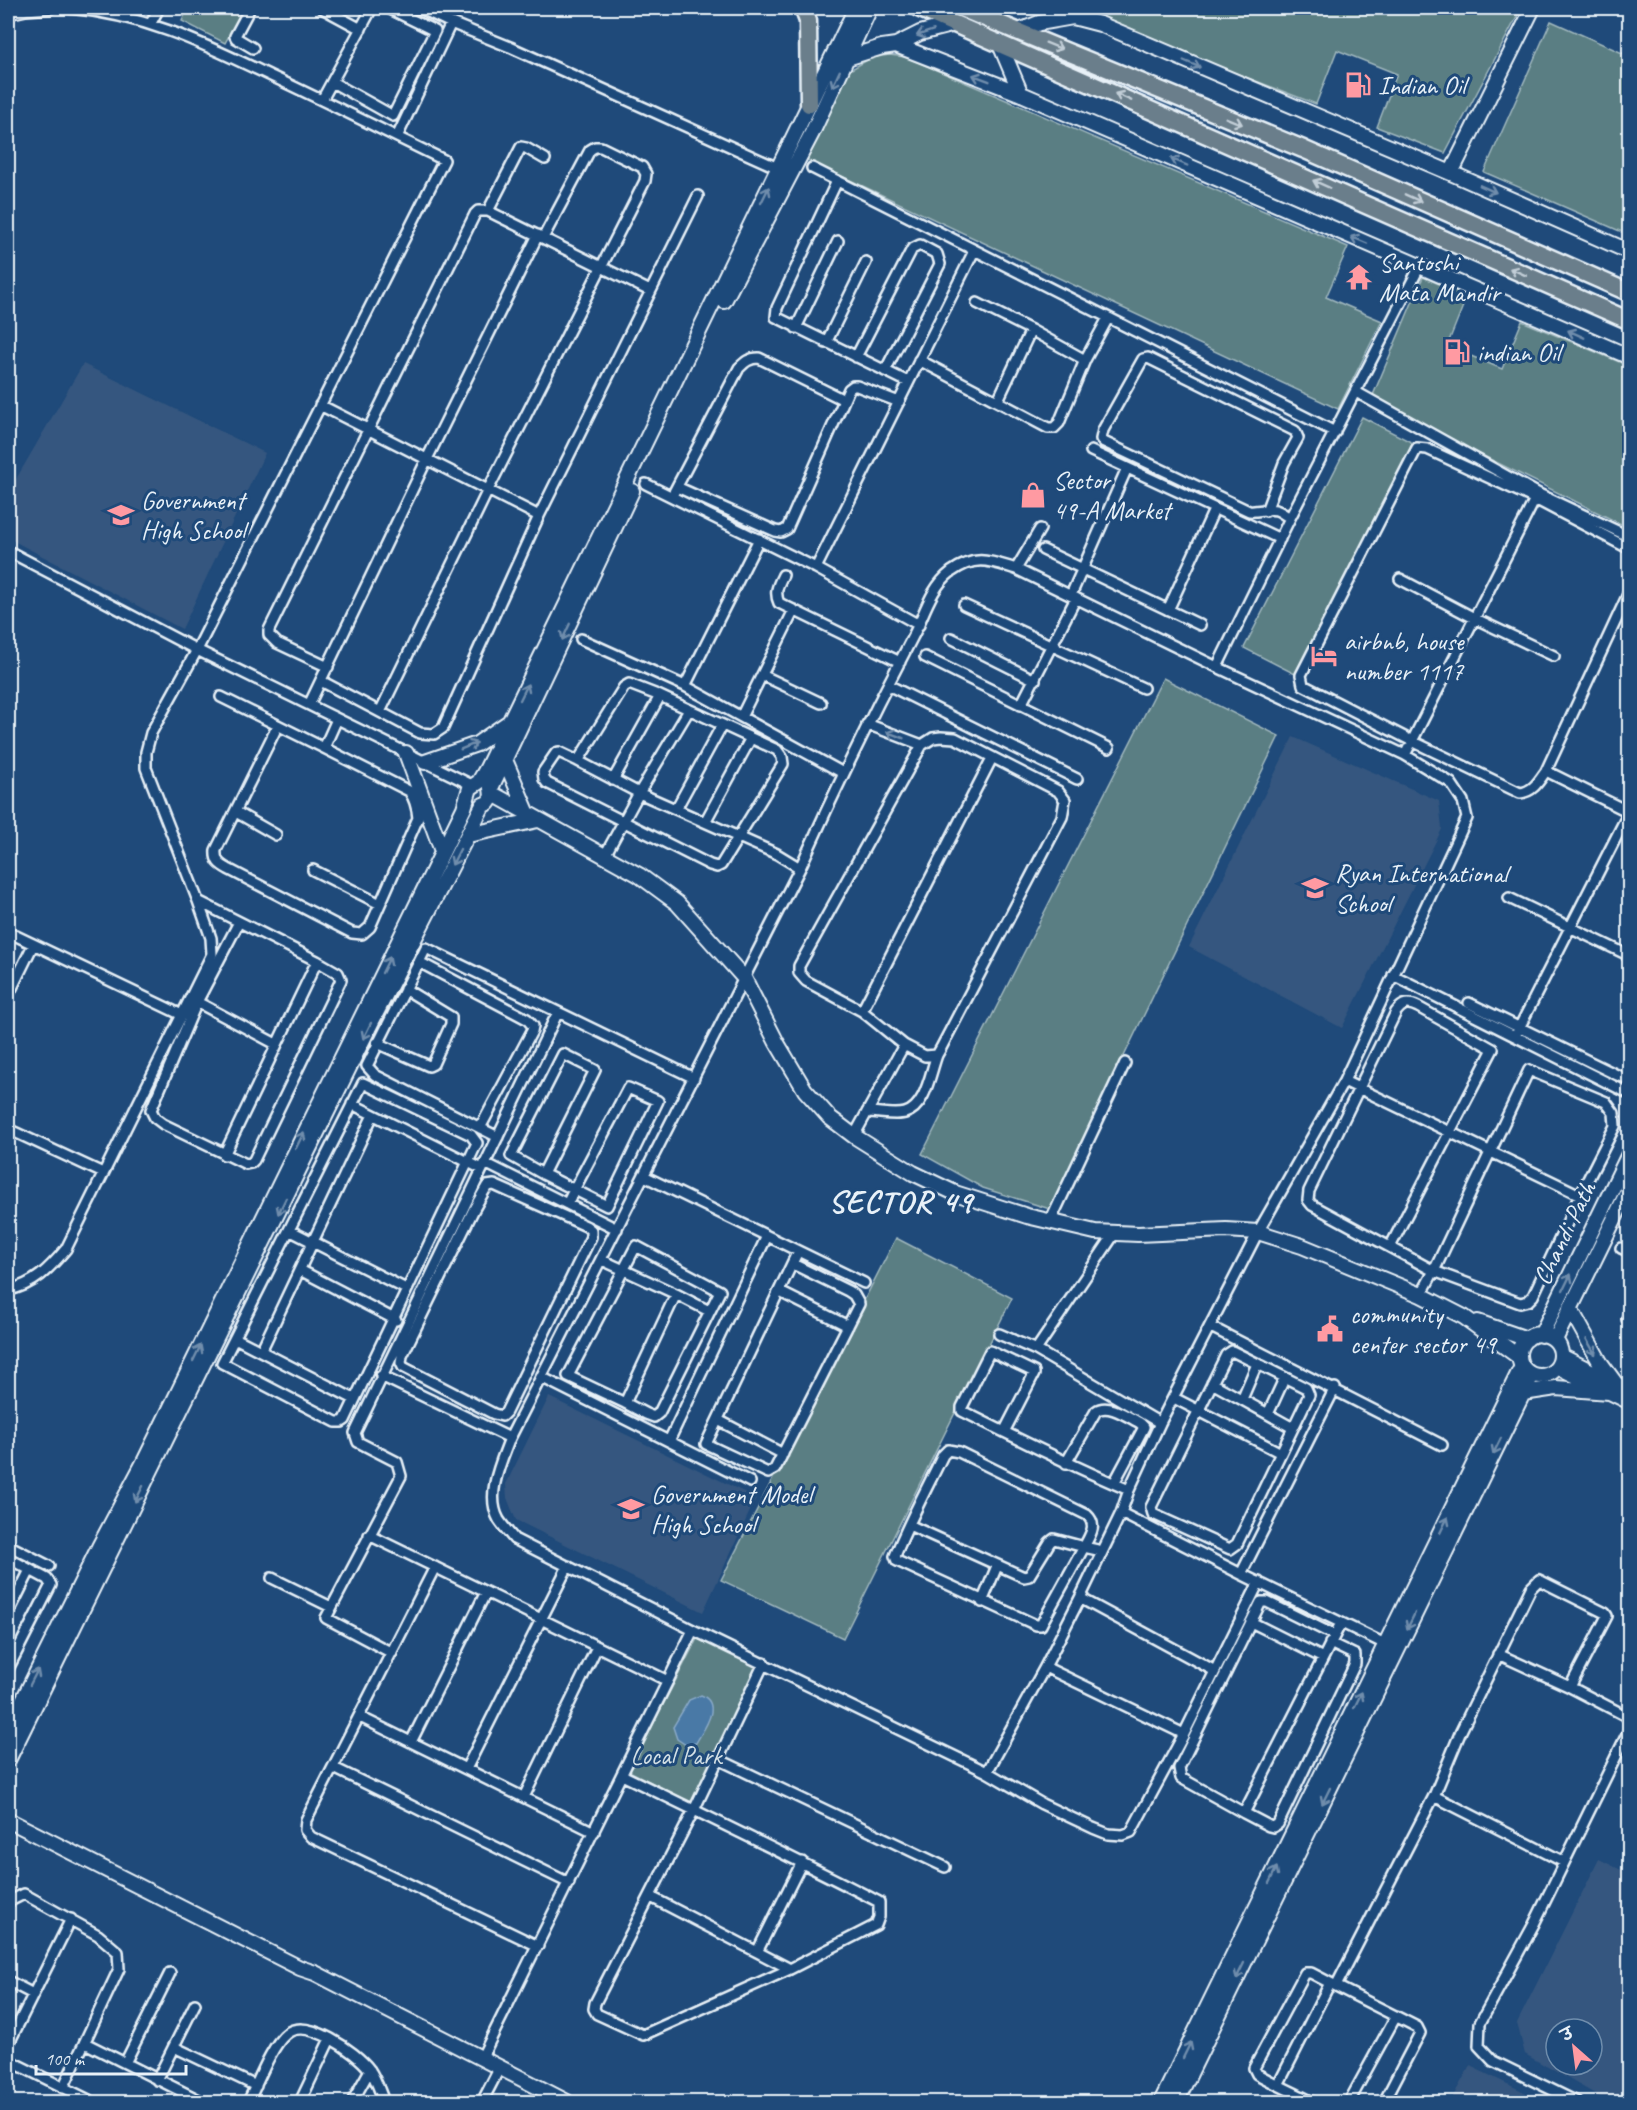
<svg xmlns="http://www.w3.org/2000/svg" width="1637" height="2110" font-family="Caveat,'Playpen Sans Deva',sans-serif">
<rect width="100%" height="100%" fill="#1f4a7a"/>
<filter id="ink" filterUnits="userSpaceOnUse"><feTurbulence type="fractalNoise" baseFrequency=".0167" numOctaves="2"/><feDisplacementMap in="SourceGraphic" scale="12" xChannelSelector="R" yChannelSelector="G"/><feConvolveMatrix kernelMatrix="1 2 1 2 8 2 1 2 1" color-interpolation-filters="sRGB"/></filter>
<g filter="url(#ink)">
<path fill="#36577f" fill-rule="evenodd" d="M83 364 265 453 182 629 8 538V493Z
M1293 737 1439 801 1442 829 1342 1028 1189 947Z
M549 1397 756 1498 703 1612 516 1520 507 1498 506 1484Z
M1599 1859 1629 1874V2102H1609L1525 2054 1517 2023ZM1556 2029H1592V2065H1556Z
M1470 2066 1545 2102H1450Z"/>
<path fill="#5a7e83" stroke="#a1b8be" stroke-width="1.5" d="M188 8H244L225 43 182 21Z
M1066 8H1495L1519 13 1445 153 1377 127 1397 74 1337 50 1316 104Z
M1551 21 1629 56V235L1484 172Z
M889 55 906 57 1348 247 1326 297 1382 321 1338 409 803 158 848 71 871 58Z
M1423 277 1467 296 1447 346 1502 369 1522 321 1629 366V528L1371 400Z
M1362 417 1413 443 1295 674 1244 648Z
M1163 678 1279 736 1050 1209 983 1188 922 1154Z
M896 1238 1012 1298 843 1638 721 1580Z
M698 1637 759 1666 692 1803 629 1771Z"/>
<path fill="#4979a6" stroke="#89a9c7" stroke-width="1.5" d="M701 1695C723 1704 704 1729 696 1743L686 1745 677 1739 673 1727 689 1700Z"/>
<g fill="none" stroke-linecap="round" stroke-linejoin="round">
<g stroke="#e8f1f8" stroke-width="14">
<path id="street" d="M250 8 235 36 236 38 253 48
M322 8 361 29
M8 14 26 10 51 8
M151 23 159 8
M451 23 510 47 778 168
M332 82 393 116 435 31 388 8
M322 100 372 8
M397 137 451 23 420 8
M812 168 1335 432
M837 181 777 308 776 317 908 382
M488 211 521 147 526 148 545 159
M977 303 1031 330
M796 328 838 241
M826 343 866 262
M856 357 912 249 920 245 937 254 940 264 885 371
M919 360 1048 428H1054L1059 423 1085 360 1108 318
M1356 392 1539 494 1630 537
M998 400 1031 330 1085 360
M320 405 539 516
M1091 451 1280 539
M646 484 816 568 919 625
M677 487 775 531 781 532 787 529 849 389 853 386H857L899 402
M674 492 739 368C745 362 749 358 759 358L844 400
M1535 499 1427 449 1417 448 1301 675 1303 685 1412 741 1520 793C1533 792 1539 781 1546 771L1630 590
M1266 511 1284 463 1298 438 1295 431 1148 358 1143 359 1103 430 1101 439 1104 442 1249 511C1258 512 1268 508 1276 510 1280 511 1286 516 1290 518
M1043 550 1200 625
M8 551 197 650 472 785
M816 568 974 251
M1016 569 1040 529
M783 575C778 585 774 592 779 603L900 662
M1400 579 1476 619 1554 656
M1071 595 1127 468
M964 605 1143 688
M1168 610 1214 510
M951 638 1035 680
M581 639 685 686 843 773
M925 657 1109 748
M328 667 277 643 269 635V630L475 214 478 211H488L650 291
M1217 667 1290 518 1420 266
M762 675 821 703
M321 681 420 733 434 734 443 728 539 516 698 196
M888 685 1077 779
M685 686 759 539
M221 697 324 748 337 719
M309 705 427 459 538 235
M1021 705 1076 598
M689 710 639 793 777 854 800 868
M380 712 488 490 645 181 646 174 642 167 601 147H595L590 150 543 238
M741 717 794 610
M867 724 922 745
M278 725 216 850C215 861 219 864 228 869L352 933 362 934 370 927 418 818C417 807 415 799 409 791L324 748
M941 737 955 738 1058 791 1065 800 1062 817 941 1048 937 1055 925 1056 904 1045 862 1011 806 981 799 973V966L922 745 933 738Z
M1405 755 1535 499 1630 549
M578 761 559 752 556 753 543 772 544 779 547 783 710 865 717 867 721 865 783 764 782 757 777 750 660 696 629 684 624 687 578 761 639 793 604 857
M613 780 660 696
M676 809 722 725
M236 812 276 835
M705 822 751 738
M313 870 380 904
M1509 898 1630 956
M198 901 317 961 224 1155
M239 922 197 1002 151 1110 155 1118 163 1124 246 1164 251 1163 254 1160 341 980 338 973 317 961
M8 932 182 1015
M419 962 527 1019 533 1026 532 1031 480 1128
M1393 975 1630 1094
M8 996 33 945
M197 1002 276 1044
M1469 1003 1617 1075 1626 1078 1630 1076
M862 1011 992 758
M1515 1036 1629 812 1546 771
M377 1043 429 1066 433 1064 451 1024V1017L405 989
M1344 1081 1580 1195
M363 1083 471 1135 477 1143 345 1420 342 1422H336L222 1363Z
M352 1104 482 1169
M867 1112C878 1112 895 1116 905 1113 926 1107 930 1073 937 1055
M8 1129 103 1173
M854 1136 904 1045
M498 1137 375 1075 367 1066 426 948 694 1078
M485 1163 617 1229
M543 1174 511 1156 563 1054 595 1070 543 1174 607 1206 658 1101 628 1088 574 1190 567 1204
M644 1176 864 1283
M494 1185 586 1226 591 1230V1237L506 1412 502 1416 494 1414 403 1367 401 1363 402 1356 474 1209 487 1186Z
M1050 1222 1125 1063
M289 1230 406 1289
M1390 1247 1493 1049 1418 1007C1408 1002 1403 1003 1396 1012L1309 1191 1308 1200 1312 1205 1434 1271 1520 1303 1528 1301 1533 1296 1580 1195 1615 1126 1614 1113 1606 1102 1529 1070 1434 1271 1421 1295
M1621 1248 1630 1252
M602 1260 676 1294 709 1311
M793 1264 848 1291 854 1295 859 1304 775 1469 768 1473 706 1444 798 1251
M300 1270 396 1320
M8 1290C34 1285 49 1269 66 1249L212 954 211 938 198 901 146 768V752L151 733 197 650 444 160C386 132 329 103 271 76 202 43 146 15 69 8
M780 1292 848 1326
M1630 1310 1627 1319 1630 1322
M1211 1327 1442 1445
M999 1334 1036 1350 1160 1423
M235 1338 354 1399
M1036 1350 1115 1233
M261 1351 373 1115
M1232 1351 1306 1388 1309 1395 1237 1544 1230 1549 1153 1514 1151 1507 1226 1355Z
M381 1376 510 1438
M541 1377 750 1482
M1212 1383 1293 1428
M1174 1398 1281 1453
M1242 1399 1257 1364
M625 1403 646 1414 654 1417 659 1413 720 1291 636 1246 568 1376 625 1403 676 1294
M1268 1414 1285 1377
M718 1420 783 1454
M1004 1432 1034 1374V1372L990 1351 962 1407V1411L968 1414C1022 1441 1074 1467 1129 1490
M669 1441 767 1236
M1066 1463 1096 1411C1108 1402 1128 1417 1140 1423L1144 1427 1114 1483
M1121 1513 1241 1574 1385 1644
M909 1525 1024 1577 1029 1576 1050 1542 1054 1539 1084 1547 1043 1621 1041 1625H1036L897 1561 895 1556C909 1521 927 1488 943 1455L948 1450 959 1452 1087 1515C1098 1525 1090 1535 1084 1547L1102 1551
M369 1535 668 1681
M8 1545 49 1566
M8 1558 47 1579 51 1585 8 1669
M435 1567 306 1820 305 1830 311 1837 538 1946
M1241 1574 1335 1388
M272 1578 331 1607
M1080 1598 1215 1671
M982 1602 997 1566
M8 1614 30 1570
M1251 1622 1323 1658
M1334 1635 1267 1602H1261L1179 1768 1181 1778 1244 1813 1341 1623
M392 1653 326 1618 401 1476 397 1462 358 1442 355 1433 558 1012
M1498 1654 1570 1687
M1045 1667 1184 1734
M360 1717 594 1832
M411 1742 486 1592
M718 1759 945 1867
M334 1768 569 1883
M466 1769 568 1566
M987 1772 1045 1667 1080 1598 1121 1513 1129 1490 1160 1423 1258 1232 1344 1081 1467 818 1463 801 1451 783 1405 755 1217 667 1016 569C990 561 976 554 951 572 930 588 924 616 912 638 872 714 835 790 800 868L510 1438C501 1462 485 1495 499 1520 503 1526 509 1533 514 1539L693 1630 987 1772 1042 1804 1093 1828 1108 1834 1123 1835 1131 1832 1137 1821 1184 1734 1259 1582
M622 1775C708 1817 794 1858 879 1902V1917L876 1925 790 1969 643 2035 597 2014 594 2009 595 2003 694 1810 764 1663
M1434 1796 1461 1731 1531 1588 1539 1580 1605 1613 1607 1616 1570 1687 1630 1718
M524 1797 597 1647
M1244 1813 1269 1826 1273 1827 1278 1824 1355 1664V1655L1330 1643
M651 1897 790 1969
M8 1902 24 1894 98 1935 118 1952 119 1969 63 2088
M757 1952 802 1862
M8 1981 33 1994
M85 2043 203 2102
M8 2045 71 1919
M174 2047 256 2086
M481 2059 693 1630
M8 2060 93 2102
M125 2063 170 1973
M157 2080 195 2004
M1278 2085 1257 2074 1254 2068 1305 1973H1311L1336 1986
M248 2102C257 2085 271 2046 286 2034 306 2016 356 2052 369 2069 376 2078 380 2092 384 2102
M300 2102 330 2039
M352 2102 370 2070
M482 2102 499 2069
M1313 2102 1278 2085 1330 1983
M1349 2102 1396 2016
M1384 2102 1420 2033 1417 2027 1336 1986 1434 1796 1564 1862
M1577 2102 1493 2061 1479 2046 1480 2023 1534 1924 1630 1728"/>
</g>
<g stroke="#e8f1f8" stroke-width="18">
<path id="secondary" d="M1019 31 1039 23 1073 17 1100 24 1451 173 1630 252
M999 42 1021 94
M896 45 920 33 955 24
M847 58 882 47 896 45 1024 95 1630 357
M1451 173 1533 8
M724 301 812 133 870 8
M406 753 442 851
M505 760 528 814
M425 762 477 744 509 722
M491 788 632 491
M493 794 639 875 677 903 744 978 777 1043 805 1090 829 1117 854 1136 913 1173 955 1193 1027 1216 1095 1232 1138 1234 1226 1230 1258 1232 1302 1246 1421 1295 1464 1317 1519 1357
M468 835 538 820
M1570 1308 1600 1362 1616 1384
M1478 1322 1527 1339
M1519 1355a21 21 0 1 1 42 0a21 21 0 1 1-42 0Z
M1541 1335 1630 1152
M1555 1340 1630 1187
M1561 1356 1630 1391
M1558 1367 1630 1402
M1523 1393 1556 1388 1609 1392
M8 1730 99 1547 144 1462 464 808 470 788 479 782 487 768 856 8
M8 1760 372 1021 483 805 488 803 492 797 491 787
M8 1820 300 1968 315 1973 567 2102
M1161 2102 1522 1366
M1176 2102 1532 1375"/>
</g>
<g stroke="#e8f1f8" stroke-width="21">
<path id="highway" d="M803 8 808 21 809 104
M918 8 1630 321
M961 8 1303 149 1630 293"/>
</g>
<use href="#street" stroke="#1f4a7a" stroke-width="9"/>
<use href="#secondary" stroke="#1f4a7a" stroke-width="14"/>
<use href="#highway" stroke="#6b7e8b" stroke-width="16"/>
</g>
<defs><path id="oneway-shaft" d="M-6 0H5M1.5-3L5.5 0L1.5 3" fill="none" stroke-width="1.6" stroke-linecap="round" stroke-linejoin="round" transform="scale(1.5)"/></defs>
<g stroke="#6f8dac">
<use href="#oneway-shaft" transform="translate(925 33) rotate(162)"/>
<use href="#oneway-shaft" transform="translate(1192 64) rotate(23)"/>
<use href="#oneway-shaft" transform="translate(981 78) rotate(-159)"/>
<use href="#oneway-shaft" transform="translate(836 79) rotate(115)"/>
<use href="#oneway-shaft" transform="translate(1179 162) rotate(-157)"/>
<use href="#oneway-shaft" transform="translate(1488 189) rotate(24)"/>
<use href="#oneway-shaft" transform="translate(765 195) rotate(-64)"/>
<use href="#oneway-shaft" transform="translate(1359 240) rotate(-157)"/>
<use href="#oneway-shaft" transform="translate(1576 334) rotate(-156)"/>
<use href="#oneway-shaft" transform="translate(566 632) rotate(115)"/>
<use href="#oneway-shaft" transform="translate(524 692) rotate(-64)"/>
<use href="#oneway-shaft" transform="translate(895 735) rotate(-159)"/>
<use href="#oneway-shaft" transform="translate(469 746) rotate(-22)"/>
<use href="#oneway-shaft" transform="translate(456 857) rotate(117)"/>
<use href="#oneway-shaft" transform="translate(386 965) rotate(-64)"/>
<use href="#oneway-shaft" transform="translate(367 1031) rotate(116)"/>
<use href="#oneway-shaft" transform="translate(300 1140) rotate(-64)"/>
<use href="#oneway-shaft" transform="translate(282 1206) rotate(116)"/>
<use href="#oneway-shaft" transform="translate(1567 1282) rotate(-64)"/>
<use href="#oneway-shaft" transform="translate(1591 1347) rotate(60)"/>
<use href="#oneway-shaft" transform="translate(197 1353) rotate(-64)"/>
<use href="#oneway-shaft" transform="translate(1497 1446) rotate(116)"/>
<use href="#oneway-shaft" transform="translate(139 1494) rotate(117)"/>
<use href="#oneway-shaft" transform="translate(1444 1525) rotate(-64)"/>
<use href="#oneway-shaft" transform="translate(1411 1621) rotate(116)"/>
<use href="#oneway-shaft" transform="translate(34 1677) rotate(-63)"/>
<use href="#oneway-shaft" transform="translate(1358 1700) rotate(-64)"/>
<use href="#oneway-shaft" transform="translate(1326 1796) rotate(116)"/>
<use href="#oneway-shaft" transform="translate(1273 1875) rotate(-64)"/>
<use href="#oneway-shaft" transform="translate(1240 1971) rotate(116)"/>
<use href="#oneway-shaft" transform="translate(1187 2050) rotate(-64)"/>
</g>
<g stroke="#c2ced7">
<use href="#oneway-shaft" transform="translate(1054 46) rotate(22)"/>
<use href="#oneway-shaft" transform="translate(1123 97) rotate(-156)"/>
<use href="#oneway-shaft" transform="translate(1234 121) rotate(22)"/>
<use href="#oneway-shaft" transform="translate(1321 184) rotate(-156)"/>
<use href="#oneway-shaft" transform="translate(1413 198) rotate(24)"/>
<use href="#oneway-shaft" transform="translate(1518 272) rotate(-156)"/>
</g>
</g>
<defs>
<g id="fuel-bare" transform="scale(2.07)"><path d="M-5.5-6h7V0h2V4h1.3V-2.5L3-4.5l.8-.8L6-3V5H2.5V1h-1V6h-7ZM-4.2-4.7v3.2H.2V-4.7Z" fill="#ff9aa2" stroke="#1f4a7a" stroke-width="2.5" paint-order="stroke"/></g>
<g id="temple-bare" transform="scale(2.07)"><path d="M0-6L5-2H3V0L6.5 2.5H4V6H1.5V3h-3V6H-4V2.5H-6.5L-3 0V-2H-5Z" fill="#ff9aa2" stroke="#1f4a7a" stroke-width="2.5" paint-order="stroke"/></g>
<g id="shop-bare" transform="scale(2.07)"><path d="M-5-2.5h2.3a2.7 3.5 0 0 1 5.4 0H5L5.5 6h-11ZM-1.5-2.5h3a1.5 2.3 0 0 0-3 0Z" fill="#ff9aa2" stroke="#1f4a7a" stroke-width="2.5" paint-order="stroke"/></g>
<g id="school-bare" transform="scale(2.07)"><path d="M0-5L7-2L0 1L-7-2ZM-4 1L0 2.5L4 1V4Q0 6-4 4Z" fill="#ff9aa2" stroke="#1f4a7a" stroke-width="2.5" paint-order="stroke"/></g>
<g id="hotel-bare" transform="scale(2.07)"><path d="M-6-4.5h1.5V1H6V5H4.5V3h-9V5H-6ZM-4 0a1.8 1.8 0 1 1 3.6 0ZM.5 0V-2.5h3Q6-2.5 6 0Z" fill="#ff9aa2" stroke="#1f4a7a" stroke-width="2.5" paint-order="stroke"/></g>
<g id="civic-bare" transform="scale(2.07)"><path d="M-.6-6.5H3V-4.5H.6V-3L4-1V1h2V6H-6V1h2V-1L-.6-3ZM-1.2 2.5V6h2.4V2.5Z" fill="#ff9aa2" stroke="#1f4a7a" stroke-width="2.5" paint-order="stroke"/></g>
</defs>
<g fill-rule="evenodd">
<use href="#fuel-bare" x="1358" y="85"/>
<use href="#temple-bare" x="1359" y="277"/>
<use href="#fuel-bare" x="1457" y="352"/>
<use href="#shop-bare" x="1033" y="495"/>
<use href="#school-bare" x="121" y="515"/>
<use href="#hotel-bare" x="1324" y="656"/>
<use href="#school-bare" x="1315" y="888"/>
<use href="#civic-bare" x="1330" y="1329"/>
<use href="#school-bare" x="631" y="1509"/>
</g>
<g text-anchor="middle" stroke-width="6" stroke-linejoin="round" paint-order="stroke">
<g font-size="26" fill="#e8f1f8" stroke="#1f4a7a" text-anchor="start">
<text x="1378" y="94">Indian Oil</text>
<text x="1379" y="271">Santoshi<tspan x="1379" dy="30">Mata Mandir</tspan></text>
<text x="1477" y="361">indian Oil</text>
<text x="1053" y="489">Sector<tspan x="1053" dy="30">49-A Market</tspan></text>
<text x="141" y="509">Government<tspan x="141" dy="30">High School</tspan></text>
<text x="1344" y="650">airbnb, house<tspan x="1344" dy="30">number 1117</tspan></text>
<text x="1335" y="882">Ryan International<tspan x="1335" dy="30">School</tspan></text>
<text x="1350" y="1323">community<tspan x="1350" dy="30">center sector 49</tspan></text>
<text x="651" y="1503">Government Model<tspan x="651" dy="30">High School</tspan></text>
</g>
<g font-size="26" fill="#e8f1f8" stroke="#1f4a7a">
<text transform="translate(1564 1233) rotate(-64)" y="9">Chandi Path</text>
</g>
<g font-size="26" fill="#d3e0e6" stroke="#1f4a7a">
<text x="676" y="1764">Local Park</text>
</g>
<g font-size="32" font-weight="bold" letter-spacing="1.5" fill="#e8f1f8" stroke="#1f4a7a">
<text x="901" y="1212">SECTOR 49</text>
</g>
</g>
<rect width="1637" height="2110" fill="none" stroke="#1f4a7a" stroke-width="30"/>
<rect x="15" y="15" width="1607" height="2080" fill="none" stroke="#e8f1f8" stroke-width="2" filter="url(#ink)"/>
<g transform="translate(1574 2047) rotate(332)"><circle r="28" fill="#1f4a7a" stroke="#6f8dac" stroke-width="1.5"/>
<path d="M0-4.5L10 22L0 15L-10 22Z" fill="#ff9aa2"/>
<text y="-9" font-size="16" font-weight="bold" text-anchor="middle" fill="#e8f1f8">उ</text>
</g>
<path d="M36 2065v9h150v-9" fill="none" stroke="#e8f1f8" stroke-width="3"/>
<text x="45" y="2065" font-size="18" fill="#e8f1f8" stroke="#1f4a7a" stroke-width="4.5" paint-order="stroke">100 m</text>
</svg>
